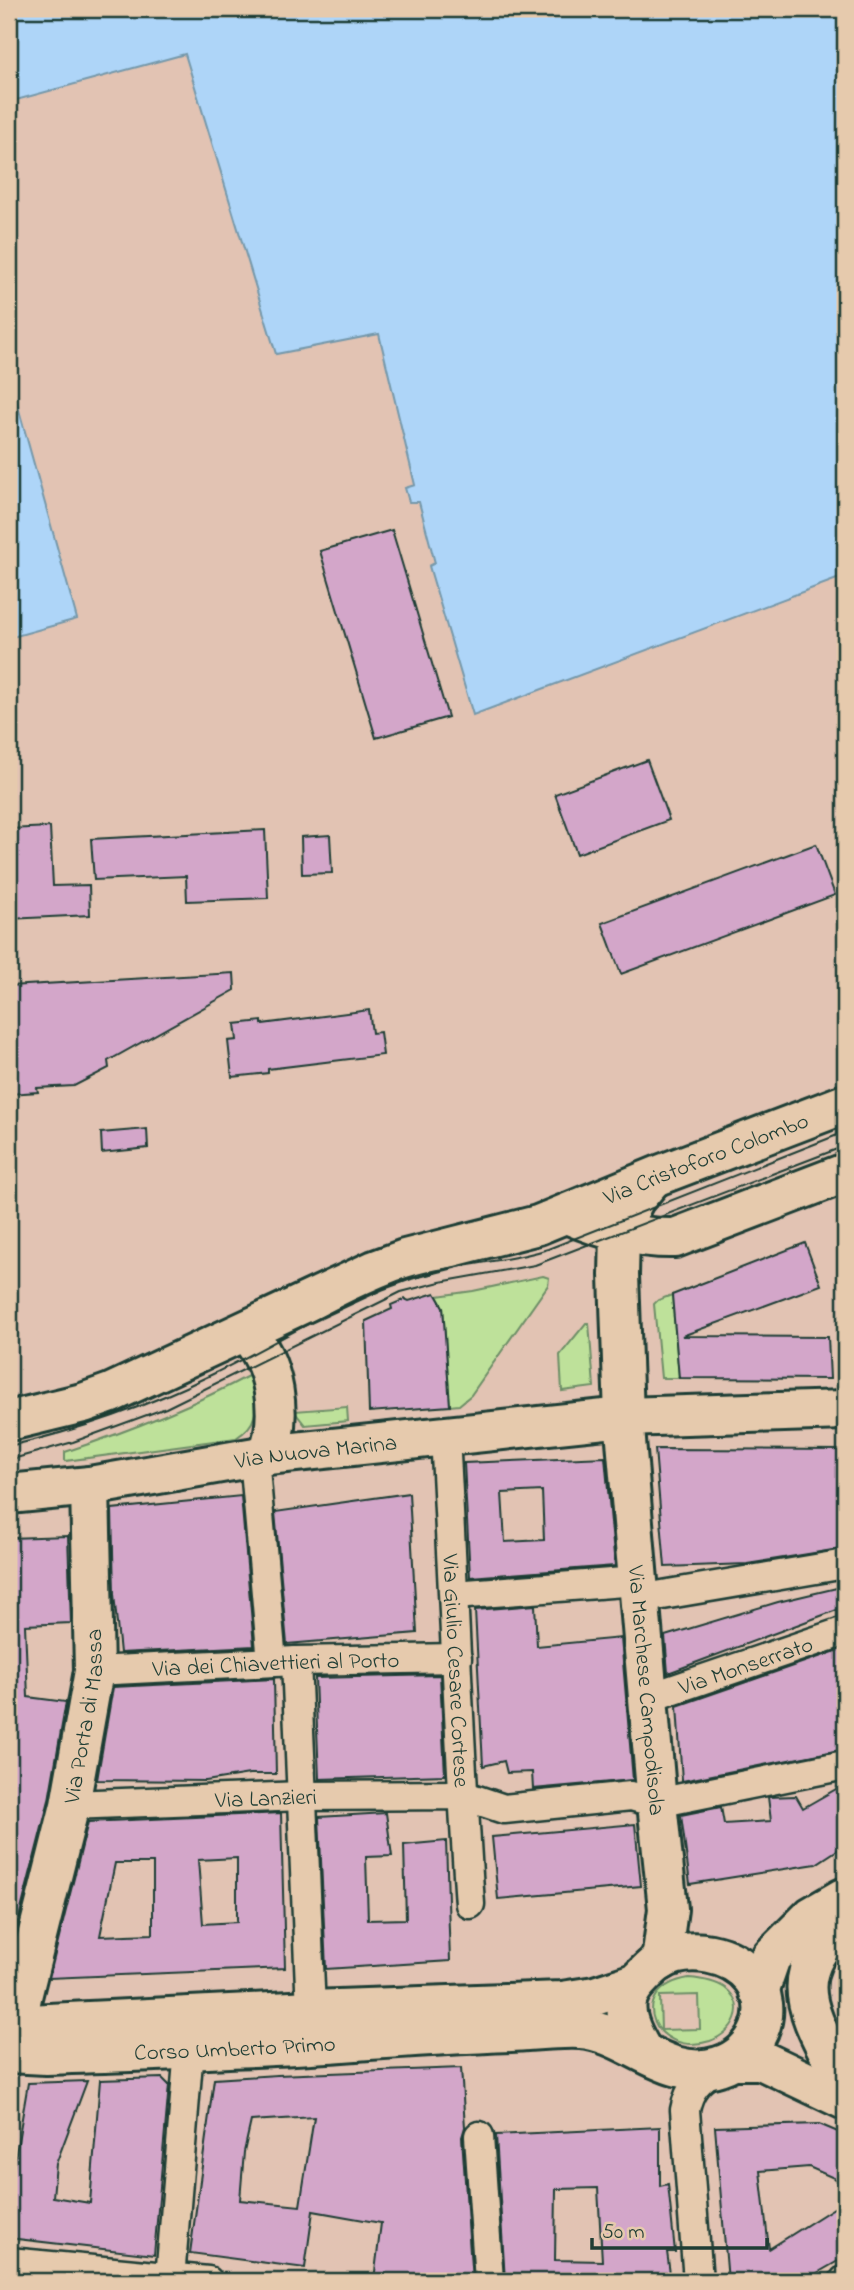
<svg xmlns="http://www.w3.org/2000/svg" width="854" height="2290" font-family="'Indie Flower',sans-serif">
<rect width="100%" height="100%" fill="#e2c3b3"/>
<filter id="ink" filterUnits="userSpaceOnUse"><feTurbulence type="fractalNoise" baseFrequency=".0143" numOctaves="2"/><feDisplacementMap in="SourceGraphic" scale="14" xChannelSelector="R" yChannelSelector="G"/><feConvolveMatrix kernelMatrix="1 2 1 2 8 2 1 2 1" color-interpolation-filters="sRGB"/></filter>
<g filter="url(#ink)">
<path fill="#bee19a" stroke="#6e8f67" stroke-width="2" fill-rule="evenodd" d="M543 1276 549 1278 548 1285 471 1395 459 1405 450 1406 443 1307 437 1296 473 1291Z
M672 1295 679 1378H661L654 1304 658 1300Z
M586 1323H589L594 1387 562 1391 560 1355Z
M252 1374C254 1402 264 1421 236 1438L65 1461V1452C132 1430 190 1407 252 1374Z
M347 1407 348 1421 305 1425 294 1411Z
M689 1978C701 1979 715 1981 725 1988 749 2006 733 2033 710 2041 654 2059 624 1989 689 1978ZM699 1995 700 2029 661 2030 660 1996Z"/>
<path fill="#aed5f8" stroke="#7598aa" stroke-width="2" d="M9 9H845V576L473 715 429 566 435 563 419 502H409L405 488 415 485 379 334 276 354 185 54 9 102Z
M9 374 77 619 9 638Z"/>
<path fill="#d3a6c9" stroke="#1f3d34" stroke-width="2" fill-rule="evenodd" d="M392 530 448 717 376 738 320 551Z
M647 760 669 820 577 854 555 794Z
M50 827 53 886 89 885 90 915 9 919V829Z
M265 830 268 898 187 901 186 876 94 880 91 839Z
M330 835 332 873 302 874 301 837Z
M816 844 835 895 621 974 602 923Z
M234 973 235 990 108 1061 109 1068 74 1086 37 1088 38 1092 9 1094V986Z
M369 1010 372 1033 380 1032 383 1055 268 1069V1073L232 1077 228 1041 237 1040 235 1024 262 1021V1024Z
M147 1129 148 1148 102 1153 101 1133Z
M805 1243 821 1285 682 1336 828 1337 830 1379 679 1378 672 1295Z
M435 1293 443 1307 450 1406 369 1412 366 1321 392 1309 391 1305 405 1299 409 1301Z
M655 1449 845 1450V1548L747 1564 665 1567Z
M605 1457 615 1566 470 1577 464 1463ZM542 1491 544 1540 505 1542 502 1493Z
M409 1493 417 1633 287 1644 275 1512Z
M241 1496 254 1646 120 1653 114 1594 112 1509Z
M68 1536 71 1623 25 1625 28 1697 66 1702 49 1800 14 1937 9 1936V1538Z
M845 1586V1607L668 1673 665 1636 778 1602Z
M535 1605 537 1646 621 1638 633 1780 533 1789 532 1772 507 1773 504 1761 483 1766 475 1610Z
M845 1648V1749L682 1781 677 1706Z
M440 1675 445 1775 319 1779 315 1678Z
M274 1679 276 1774H249L206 1781 97 1780 113 1687Z
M845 1784V1845L816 1864 690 1884 681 1815 721 1807 724 1824 771 1821 768 1797 796 1796 803 1808Z
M281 1813 285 1968 49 1978 88 1822ZM237 1858V1922L203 1924 198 1860ZM115 1863H153V1934L100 1936Z
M386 1813 392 1856 366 1857 368 1920 406 1919 404 1845 446 1841 450 1961 326 1969 319 1817Z
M635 1824 641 1886 498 1899 492 1837Z
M461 2068 465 2127 462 2137 472 2281 374 2280 381 2223 313 2211 305 2268 190 2253 214 2079 277 2075ZM314 2117 300 2206 240 2200 244 2152 251 2121Z
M162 2078 169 2085 154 2255 9 2238V2194L28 2083 87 2081 56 2164 53 2197 90 2203 100 2080Z
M819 2124 845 2135V2183L809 2167 760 2171 769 2249 845 2201V2257L803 2281H728L715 2127Z
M660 2127V2186L668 2184 675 2252H667L671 2281H505L496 2135ZM598 2188 602 2261 555 2260 556 2189Z"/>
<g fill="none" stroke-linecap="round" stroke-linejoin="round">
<g stroke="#1f3d34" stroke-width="33">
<g id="street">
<path id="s1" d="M445 1437C454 1593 459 1748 470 1904"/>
<path d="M254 1457 272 1662"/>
<path d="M454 1595 637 1581"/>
<path d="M639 1599 845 1564"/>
<path d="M296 1661 311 2010"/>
<path id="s2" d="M94 1671 296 1661 457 1658"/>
<path id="s3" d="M648 1698 845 1631"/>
<path id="s4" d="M70 1805 301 1796 462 1795 504 1809 631 1796 657 1803 845 1765"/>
<path d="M479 2136 489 2281"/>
<path d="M9 2262 208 2281"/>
<path d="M170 2278 189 2049"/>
<path d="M698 2281 685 2110C689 2088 699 2079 718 2067"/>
<path d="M844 2281 845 2280"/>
</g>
</g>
<g stroke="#1f3d34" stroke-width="44">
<g id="secondary">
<path id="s5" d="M652 1179 635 1199 624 1220 620 1233 619 1275 624 1417 657 1803 668 1909 661 1961"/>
<path d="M759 1992 771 1957 812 1916 843 1898"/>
<path d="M9 2025 311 2010 562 2001 595 1996 635 1983"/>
<path id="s6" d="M12 2048 22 1997 70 1805 94 1671 90 1486"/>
<path id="s7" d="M9 2053 46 2055C145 2051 244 2049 342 2042 398 2038 455 2034 511 2032 534 2031 557 2028 580 2029 629 2032 667 2083 719 2066 756 2055 778 2011 752 1978 733 1953 688 1944 660 1961 655 1964 649 1970 644 1975 637 1982 629 1990 627 2001 624 2018 633 2035 642 2050"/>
<path d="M735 2060H761L845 2100"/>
<path d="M834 2063C801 2000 790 1973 845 1918"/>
</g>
</g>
<g stroke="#1f3d34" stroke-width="44">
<g id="primary">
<path d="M567 1214C602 1229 637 1239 675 1238L845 1173"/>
<path d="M245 1332C275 1360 284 1418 267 1455"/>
<path id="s8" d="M9 1421 83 1403 111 1393 375 1270 405 1259 538 1225 662 1174 845 1104"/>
<path id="s9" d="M9 1494 90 1486 267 1455 624 1417 845 1410"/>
</g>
</g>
<use href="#street" stroke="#e6caad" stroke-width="28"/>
<use href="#secondary" stroke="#e6caad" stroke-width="38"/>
<use href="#primary" stroke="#e6caad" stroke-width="38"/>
<path stroke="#1f3d34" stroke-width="2" d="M9 1446C80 1430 148 1406 213 1374 275 1344 334 1306 398 1281 446 1263 499 1265 548 1249L845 1132
M9 1460 73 1442 166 1408 401 1292 440 1282 535 1265 845 1146"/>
</g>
</g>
<g text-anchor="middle" stroke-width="7" stroke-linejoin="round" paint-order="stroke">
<g font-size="23" fill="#1f3d34" stroke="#e6caad">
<text dy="8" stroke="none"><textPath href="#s8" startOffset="747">Via Cristoforo Colombo</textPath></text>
<text dy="8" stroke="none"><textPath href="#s9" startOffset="310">Via Nuova Marina</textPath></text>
<text dy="8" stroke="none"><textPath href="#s2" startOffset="182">Via dei Chiavettieri al Porto</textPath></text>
<text dy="8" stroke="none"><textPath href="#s3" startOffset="103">Via Monserrato</textPath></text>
<text dy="8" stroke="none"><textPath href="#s1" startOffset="234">Via Giulio Cesare Cortese</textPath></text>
<text dy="8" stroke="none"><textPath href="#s5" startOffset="522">Via Marchese Campodisola</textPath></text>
<text dy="8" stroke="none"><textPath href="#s6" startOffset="340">Via Porta di Massa</textPath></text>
<text dy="8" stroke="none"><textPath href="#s4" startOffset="196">Via Lanzieri</textPath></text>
<text dy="8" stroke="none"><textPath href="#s7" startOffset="226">Corso Umberto Primo</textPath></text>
</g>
</g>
<rect width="854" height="2290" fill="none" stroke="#e6caad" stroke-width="35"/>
<rect x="18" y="18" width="819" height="2255" fill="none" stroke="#1f3d34" stroke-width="2.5" filter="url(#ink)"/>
<path d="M592 2238v10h175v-10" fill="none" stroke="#1f3d34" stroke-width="3.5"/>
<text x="602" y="2238" font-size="21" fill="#1f3d34" stroke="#e6caad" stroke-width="5" paint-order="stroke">50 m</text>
</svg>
